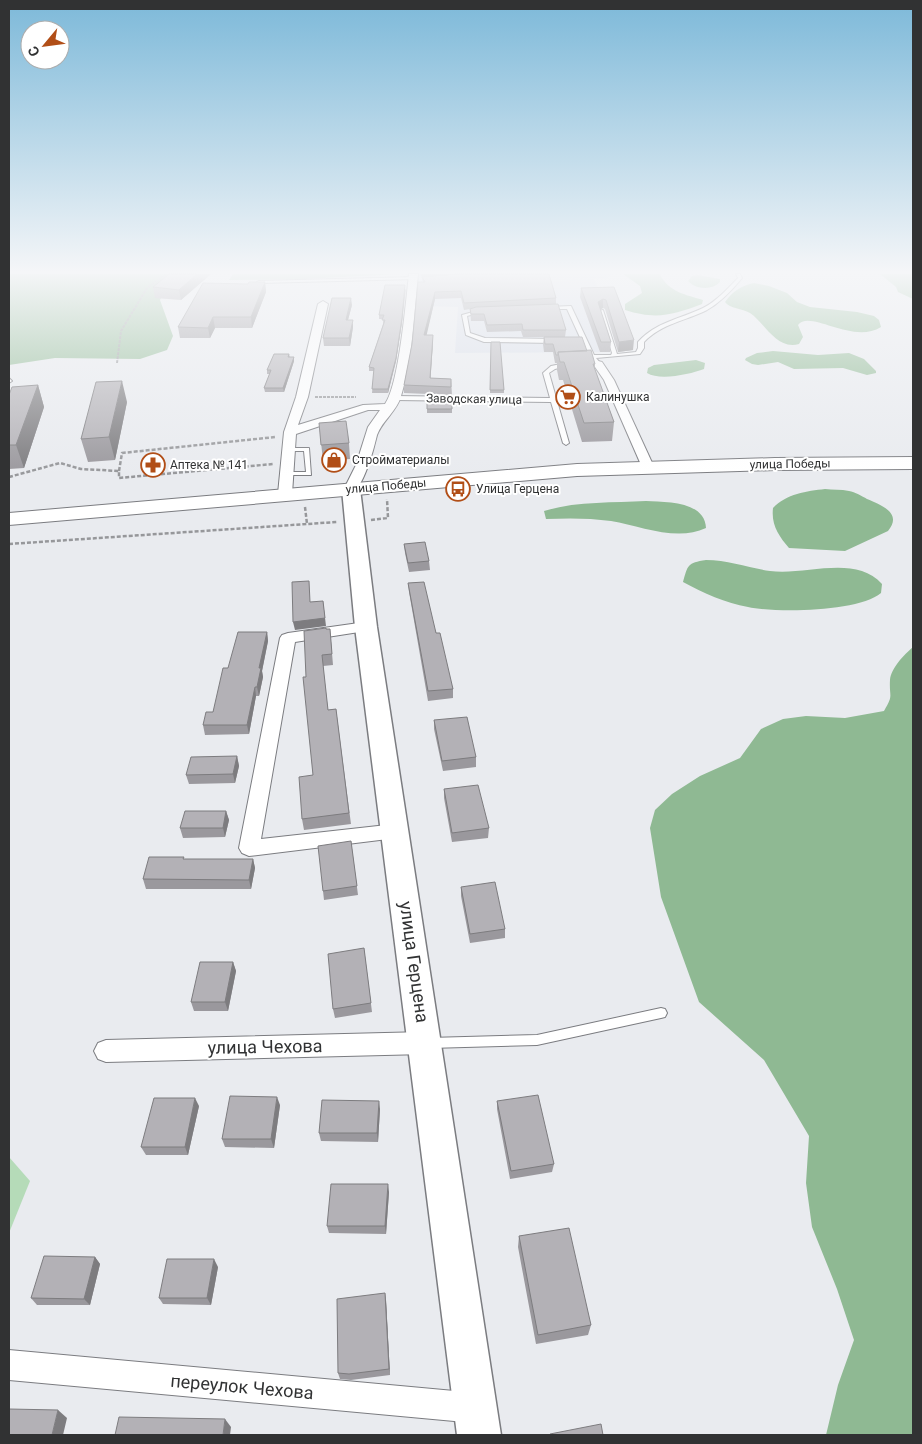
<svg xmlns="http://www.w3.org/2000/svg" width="922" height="1444" font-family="Roboto,sans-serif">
<rect width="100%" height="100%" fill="#e9ebef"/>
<path fill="#d9dee9" d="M416 274H613L606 278 505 283 594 279 602 297 584 305 600 352 455 353 458 307 422 306 421 287Z"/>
<path fill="#b5dbb8" d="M9 1157 30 1181 9 1233Z"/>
<path fill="#8fb993" d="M9 274H181L169 281 160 300 173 336 167 350 140 359 55 358 9 365Z
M233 274H401L305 279 229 280Z
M623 274H660C668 292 687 295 703 300L702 304C673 315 656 320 625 310V304L642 293 640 286Z
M880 274H913V299L898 292 896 287Z
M698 275 720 279V282C713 290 696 290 688 281L692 276Z
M754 283 769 286 787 293 797 302 810 307 857 312 874 316 879 320 881 327C852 345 810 309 798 325L803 337 799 344C776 350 766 324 750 313 742 308 730 309 725 302 732 292 742 285 754 283Z
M773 351 818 355 849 353 864 359 876 371V373L867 375 843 368 794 369 778 362 758 365 752 364 745 360 746 358 757 353Z
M696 360 705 363 704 369C691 374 660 381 647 373L648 368 654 365Z
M825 489C833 490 841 489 849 491 855 492 862 496 867 499 881 505 903 513 888 531L845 551 789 548C779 536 771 525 773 508 786 494 807 491 825 489Z
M646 501C666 502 705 501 706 528 677 542 641 526 611 521 590 518 568 518 546 519L544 511C576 501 613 503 646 501Z
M706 560C728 560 749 568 770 571 805 576 855 554 882 584L881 593C859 612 776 613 748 607 726 603 703 593 683 582 688 565 687 563 706 560Z
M913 647V1435H826L838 1385 854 1340 837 1289 812 1227 806 1183 809 1136 764 1060 699 1002 661 897 650 828 655 810 672 794 700 776 740 758 761 729 783 719 806 716 845 718 884 711C894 694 889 698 890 680 891 668 904 655 913 647Z"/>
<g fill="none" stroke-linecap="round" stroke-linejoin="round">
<g stroke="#7b7c80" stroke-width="2">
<path id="lane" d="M736 274H740L742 278C732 290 721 302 707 310 685 321 661 324 644 342V348L640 354 596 358 601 364 598 366 589 357 567 309H548L546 308 548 307 571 306 594 355H611L612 353 599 311 603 310 617 354 636 352 638 348V342C656 322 680 319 703 308 717 301 727 289 738 278Z
M414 277 416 279 259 283 257 282 259 281Z
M480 310H482V312L467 316 470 333 485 338 555 339 558 341 555 343 484 342 466 335 462 315Z
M561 364 567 363 570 365 555 369 549 373 569 443 566 445 563 443 551 402 395 400 392 398 395 396 550 398 543 373 551 366Z
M9 378 12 381 9 383Z
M287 448H309L311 475H286V473L288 472H306L304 451H289L287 450Z
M661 1008 665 1009 667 1013 665 1017 661 1018 537 1045 429 1048 425 1047 423 1043 425 1039 429 1038 537 1035Z"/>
</g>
<g stroke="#7b7c80" stroke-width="2">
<path id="street" d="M409 274H418C414 314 413 358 401 396 397 411 382 421 377 435 374 448 363 490 351 493L344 489 356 465 368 427 380 410H368L296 434 292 494 290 497H280L278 494 284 432 296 397 318 304 323 301 328 304 308 397 298 425 363 405 385 404C399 385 406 301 409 274Z
M598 361 602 362 614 380 654 467 652 470H644L642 467 604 380 593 364Z
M366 622 372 624 374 627 372 630 295 642 261 839 396 824 403 826 406 831 403 836 396 838 249 856 242 853 239 848 280 638 282 635 288 633Z
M425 1032 433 1035 437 1043 433 1051 425 1054 106 1062 98 1059 94 1051 98 1043 106 1040Z
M9 1350 476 1393 487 1397 491 1408 487 1419 476 1423 9 1380Z"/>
</g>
<g stroke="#7b7c80" stroke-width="3">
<path id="secondary" d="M351 483 358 485 360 489 377 627 501 1435H457L355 627 342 489 344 485Z"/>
</g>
<g stroke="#7b7c80" stroke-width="2">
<path id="highway" d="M913 457V469L775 470 577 476 9 525V513L577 464 775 458Z"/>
</g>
<path stroke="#96979a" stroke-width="2" stroke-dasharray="3 1" stroke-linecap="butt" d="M117 363 121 331 147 288 166 274
M315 397H356"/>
<path stroke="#96979a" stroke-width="2.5" stroke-dasharray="4 2" stroke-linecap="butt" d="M119 471 122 453 275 437
M9 477 60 463 81 469 119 471V478L273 464
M305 507 307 524
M371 520 388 518 387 499
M9 544 337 522"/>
<use href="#lane" fill="#fff" fill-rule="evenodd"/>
<use href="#street" fill="#fff" fill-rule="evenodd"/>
<use href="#secondary" fill="#fff" fill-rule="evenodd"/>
<use href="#highway" fill="#fff" fill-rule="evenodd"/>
</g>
<path fill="#9a989d" d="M169 274H211L181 300 155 298 153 287Z
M420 274H549L556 298V304L566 330 565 337 587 351 595 364V370L614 422 612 441 582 442 563 380H559L557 370V363H555L553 352H544L543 344 544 337H523L521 331 487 332 484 321H471L470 309 464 310 461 298 435 299 426 335 433 342 430 378 451 379 452 395 404 393V385L412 344 423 282 422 278Z
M265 282 266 292 252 328H215L210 338H180L178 327 248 284Z
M614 287 633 350 618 352 605 309 603 308 600 309 611 342 610 352H600L580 297 581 288Z
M406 289 402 322 396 361 388 393H372L374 371H369V367L383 324V319H379V315Z
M352 305 348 320 353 327 350 346H324L323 338Z
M491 342 504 390V393H490Z
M289 354 290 357H294V361L284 392H265L264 388 270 374H267V370Z
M38 385 44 407 24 468 9 469V395Z
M427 398 452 399V413H427Z
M127 402 115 460 88 462 81 439Z
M319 423 349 443 350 459 323 461Z
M404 544 429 561 430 570 409 572 405 553Z
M408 583 436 633 453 689V698L428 701 409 592Z
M326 629H330L333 665 323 666 328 710 336 709 351 824 304 830 302 819 313 775 306 677Z
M267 632 268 641 262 671 263 677 259 696H256L249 734 205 735 203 725 213 712 228 668Z
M434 720 476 757V767L443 771 434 729Z
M237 756 239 766 235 783 189 784 186 775Z
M444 789 489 828 488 838 452 842 444 798Z
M226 811 229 820 225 837 183 838 180 828Z
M351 841 358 895 324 900 323 891Z
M185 859H253L255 868 251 889H146L143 879Z
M461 887 505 929V938L470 943 461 896Z
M364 948 372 1012 335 1018 333 1009Z
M233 962 236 971 228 1011H194L191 1002Z
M497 1101 554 1164 552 1172 510 1179 497 1109Z
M280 1105 274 1148 225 1147 222 1139Z
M199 1106 188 1155H146L141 1147Z
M380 1109 378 1142 321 1141 319 1133Z
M389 1192 386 1234 329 1233 327 1226Z
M519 1236 591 1325 588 1335 536 1344 518 1247Z
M95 1257 100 1264 90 1305H37L31 1298Z
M218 1267 211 1305 163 1304 159 1298Z
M385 1293 386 1300 390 1375 351 1380 340 1379 338 1373Z"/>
<path fill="#7d7c7f" d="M197 274H211L181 300 179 290Z
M422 274H468L423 278Z
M265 282 266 292 252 328 251 317Z
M405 285 402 322 396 361 388 393V389Z
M435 292V299L425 342 424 335Z
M351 298 352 305 346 327V320Z
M603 299V308L597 312 598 302Z
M213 317 215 328 210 338 208 328Z
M353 320V327L350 346 349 338Z
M433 335V342L430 386V378Z
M634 340 633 350 618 352 619 342Z
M294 357V361L284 392 283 388Z
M122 381 127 402 115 460 109 437Z
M38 385 44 407 24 468 16 445Z
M323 601 326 626 295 630 293 622Z
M267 632 268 641 262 671 263 677 259 696 257 687 259 668Z
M255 687 256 696 249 734 247 725Z
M237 756 239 766 235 783 233 774Z
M226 811 229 820 225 837 223 828Z
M253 859 255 868 251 889 249 880Z
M233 962 236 971 228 1011 225 1002Z
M277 1097 280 1105 274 1148 271 1139Z
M195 1098 199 1106 188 1155 185 1147Z
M379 1101 380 1109 378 1142 377 1133Z
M388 1184 389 1192 386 1234 385 1226Z
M95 1257 100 1264 90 1305 84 1299Z
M214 1259 218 1267 211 1305 207 1298Z
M385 1293 386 1300 390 1375 389 1369Z
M58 1410 67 1418 63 1435H52Z
M225 1419 231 1427 230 1435H223Z"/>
<path fill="#b3b1b6" stroke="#7d7c7f" d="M169 274H197L179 290 153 287Z
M457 274H549L556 298 464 303 461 291 435 292 424 335H433L430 378 451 379V387L404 385 412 344 418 282H425L422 277Z
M249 282H265L251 317H213L208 328 178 327 203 283 248 284Z
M385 285H405L402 318 396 358 388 389H372L374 368 369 367 385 320H382L384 315H379Z
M614 287 634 340 619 342 606 300 603 299 598 302 611 342H601L581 288Z
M332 298H351L346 320H353L349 338H323Z
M558 304 566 330H523L522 324 487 325 484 314H471L470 309 476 307Z
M544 337H582L587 351 558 352V355H556L553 344H545Z
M491 342H500L504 390H490Z
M591 350 595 364H593L614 422 584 423 564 362H560L558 352Z
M274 354H289L288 357H294L283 388H264L271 370H267Z
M122 381 109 437 81 439 96 382Z
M38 385 16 445H9V395L12 387Z
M427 398 452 399V409H427Z
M346 421 349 443 321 445 319 423Z
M425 542 429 561 408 563 404 544Z
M309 581 310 602 323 601 325 618 293 622 292 582Z
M424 582 436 633H440L453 689 428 691 408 583Z
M326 628V629H330L332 654 322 655 328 710 336 709 349 813 302 819 299 777 313 775 303 677H306L304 631Z
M238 632H267L259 668H261L257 687H255L247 725H203L206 712H213L223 668H228Z
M467 717 476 757 442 761 434 720Z
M237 756 233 774 186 775 191 757Z
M478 785 489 828 452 833 444 789Z
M185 811H226L223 828H180Z
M351 841 357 886 323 891 318 846Z
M149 857H184L183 859H253L249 880 143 879Z
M495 882 505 929 470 934 461 887Z
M364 948 371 1003 333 1009 328 954Z
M200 962H233L225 1002H191Z
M538 1095 554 1164 511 1171 497 1101Z
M230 1096 277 1097 271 1139H222Z
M154 1098H195L185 1147H141Z
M322 1100 379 1101 377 1133H319Z
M331 1184H388L385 1226H327Z
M569 1228 591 1325 538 1335 519 1236Z
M44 1256 95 1257 84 1299 31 1298Z
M167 1259H214L207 1298H159Z
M385 1293 389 1369 349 1374 338 1373 337 1299Z
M9 1409 58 1410 52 1435H9Z
M119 1417 225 1419 223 1435H115Z
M601 1424 603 1435H551L550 1434Z"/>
<linearGradient id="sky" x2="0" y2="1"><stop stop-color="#7db9d9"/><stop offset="0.57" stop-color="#f5f6f8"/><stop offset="1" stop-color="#f5f6f8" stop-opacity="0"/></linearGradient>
<rect width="922" height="477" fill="url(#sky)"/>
<defs>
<g id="supermarket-ring" transform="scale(1.25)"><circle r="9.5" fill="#fff" stroke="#b14e17" stroke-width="1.5"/><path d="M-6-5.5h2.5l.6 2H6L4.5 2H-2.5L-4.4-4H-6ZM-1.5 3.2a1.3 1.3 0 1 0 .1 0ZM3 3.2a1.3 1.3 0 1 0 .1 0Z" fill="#b14e17"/></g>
<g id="shop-ring" transform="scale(1.25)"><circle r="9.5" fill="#fff" stroke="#b14e17" stroke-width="1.5"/><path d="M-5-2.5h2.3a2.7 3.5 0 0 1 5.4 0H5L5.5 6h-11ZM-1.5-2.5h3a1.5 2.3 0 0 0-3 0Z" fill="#b14e17"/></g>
<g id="pharmacy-ring" transform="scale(1.25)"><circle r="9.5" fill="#fff" stroke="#b14e17" stroke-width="1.5"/><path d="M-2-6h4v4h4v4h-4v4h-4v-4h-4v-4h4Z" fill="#b14e17"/></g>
<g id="bus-ring" transform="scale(1.25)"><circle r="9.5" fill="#fff" stroke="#b14e17" stroke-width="1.5"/><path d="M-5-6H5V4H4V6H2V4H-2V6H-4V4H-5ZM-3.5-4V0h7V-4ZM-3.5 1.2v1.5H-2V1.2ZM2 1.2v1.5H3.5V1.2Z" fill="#b14e17"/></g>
</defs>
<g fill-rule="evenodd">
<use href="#supermarket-ring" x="568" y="397"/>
<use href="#shop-ring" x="334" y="460"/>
<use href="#pharmacy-ring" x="153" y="465"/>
<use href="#bus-ring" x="458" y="489"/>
</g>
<g text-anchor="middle" stroke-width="4" stroke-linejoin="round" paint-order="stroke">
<g font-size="12" fill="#313233" stroke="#fff" text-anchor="start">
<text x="586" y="401">Калинушка</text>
<text x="352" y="464">Стройматериалы</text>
<text x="170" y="469">Аптека № 141</text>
<text x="476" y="493">Улица Герцена</text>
</g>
<g font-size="12" fill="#313233" stroke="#fff">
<text transform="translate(474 399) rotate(1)" y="4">Заводская улица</text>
<text transform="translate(790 464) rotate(-1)" y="4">улица Победы</text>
<text transform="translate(386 486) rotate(-5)" y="4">улица Победы</text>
</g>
<g font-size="18" fill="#313233" stroke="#fff">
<text transform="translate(414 962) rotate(82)" y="6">улица Герцена</text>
<text transform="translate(265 1047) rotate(-1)" y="6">улица Чехова</text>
<text transform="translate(242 1387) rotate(5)" y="6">переулок Чехова</text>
</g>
</g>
<rect width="922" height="1444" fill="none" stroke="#313233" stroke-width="20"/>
<g transform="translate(45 45) rotate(241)"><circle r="24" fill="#ffffff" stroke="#adadad"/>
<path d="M0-4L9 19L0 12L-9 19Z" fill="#b14e17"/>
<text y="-8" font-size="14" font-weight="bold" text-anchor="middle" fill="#313233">С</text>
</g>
</svg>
